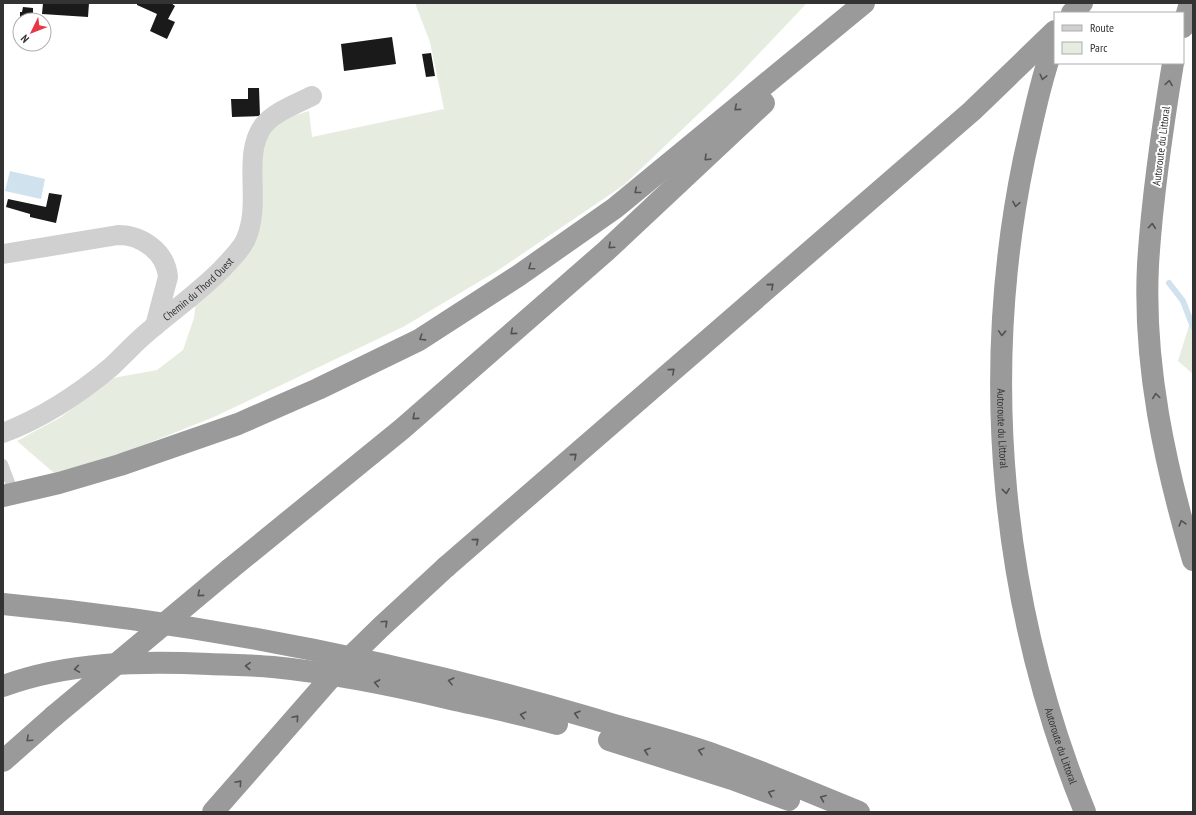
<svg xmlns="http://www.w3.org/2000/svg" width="1196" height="815" font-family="'PT Sans Narrow',sans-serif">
<rect width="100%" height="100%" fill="#fff"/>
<path fill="#e6ecdf" d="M415 3H807L734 80 624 185 497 271 403 327 214 417 121 454 54 473 17 441 61 417 113 378 157 370 183 350 194 318 196 302 239 260 258 180 265 136 283 119 309 111 312 137 444 109 430 42Z
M1193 313V374L1178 361Z"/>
<path fill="#cfe2ee" d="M10 171 45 179 41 199 5 191Z"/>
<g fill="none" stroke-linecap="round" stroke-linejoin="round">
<path stroke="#cfe2ee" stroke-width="6" d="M1169 283 1183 301 1193 327"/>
</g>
<path fill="#1a1a1a" d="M43 3H89L88 17 42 14Z
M137 3H171L175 6 168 19 175 22 167 39 150 31 157 14 137 5Z
M23 7 33 8V20H20V12H22Z
M392 37 396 64 344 71 341 44Z
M431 53 435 76 426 77 422 54Z
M248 88H259L260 116 232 117 231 99H248Z
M49 193 62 195 56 223 30 217V214L6 207 8 199 46 207Z"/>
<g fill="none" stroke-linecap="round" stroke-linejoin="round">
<path stroke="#d0d0d0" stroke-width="10" d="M3 464 14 493"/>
<g stroke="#d0d0d0" stroke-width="20">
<path d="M3 254 118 235C142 235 166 252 168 277L155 326"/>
<path id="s1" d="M3 433C42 418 79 394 111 367 126 353 139 338 155 326 178 307 201 290 222 269 230 260 239 252 245 241 263 203 241 157 263 126 274 112 296 104 312 96"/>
</g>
<g stroke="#9a9a9a" stroke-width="22">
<path d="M1072 13 1082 3"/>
<path d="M1183 27 1190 3"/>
<path id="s2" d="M1055 40C1041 79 1033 119 1024 159 979 377 1001 605 1085 812"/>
<path d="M1173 63C1162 130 1152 197 1148 265 1143 365 1165 465 1193 560"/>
<path d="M3 496 59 483 120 465 238 424 318 389 419 340 518 276 615 208 864 3"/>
<path d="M446 567 972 111 1055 31"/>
<path d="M230 569 402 429 606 251 764 103"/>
<path d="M3 604C202 623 399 662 591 718 633 731 677 741 718 756 766 773 812 793 859 812"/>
<path d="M3 686C69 662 140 661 209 664 230 665 252 665 273 667 333 673 393 685 451 699 487 707 522 714 557 724"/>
<path d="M609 740 732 779 789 800"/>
<path d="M3 761 54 716"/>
<path d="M213 812 270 747"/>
</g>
<path stroke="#9a9a9a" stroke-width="22" d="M54 716 230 569
M270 747 340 667 381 627 446 567"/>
</g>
<defs><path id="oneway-chevron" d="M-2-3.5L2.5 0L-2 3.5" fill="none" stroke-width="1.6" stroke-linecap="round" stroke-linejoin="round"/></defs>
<g stroke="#525252">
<use href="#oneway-chevron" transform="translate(1043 77) rotate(104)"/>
<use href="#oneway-chevron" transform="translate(1169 83) rotate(-81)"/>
<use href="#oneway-chevron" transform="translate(737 108) rotate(140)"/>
<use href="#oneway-chevron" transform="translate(707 158) rotate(136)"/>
<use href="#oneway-chevron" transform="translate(637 191) rotate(141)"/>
<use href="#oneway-chevron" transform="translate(1016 204) rotate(100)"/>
<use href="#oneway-chevron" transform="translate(1152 226) rotate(-85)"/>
<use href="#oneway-chevron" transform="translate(611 246) rotate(138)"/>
<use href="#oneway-chevron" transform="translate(531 267) rotate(145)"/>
<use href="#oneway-chevron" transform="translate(771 286) rotate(-41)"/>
<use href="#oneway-chevron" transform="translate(513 332) rotate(139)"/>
<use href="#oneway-chevron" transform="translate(1002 333) rotate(92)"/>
<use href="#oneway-chevron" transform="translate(422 338) rotate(148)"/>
<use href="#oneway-chevron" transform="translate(672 371) rotate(-41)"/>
<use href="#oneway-chevron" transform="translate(1156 396) rotate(-98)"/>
<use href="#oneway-chevron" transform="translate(415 417) rotate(139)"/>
<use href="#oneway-chevron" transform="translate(574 456) rotate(-41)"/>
<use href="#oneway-chevron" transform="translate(1006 491) rotate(84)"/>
<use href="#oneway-chevron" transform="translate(1182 523) rotate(-106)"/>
<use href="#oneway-chevron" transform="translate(476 541) rotate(-41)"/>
<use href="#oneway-chevron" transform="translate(200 594) rotate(140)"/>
<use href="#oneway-chevron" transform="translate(385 623) rotate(-43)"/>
<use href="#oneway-chevron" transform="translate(248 666) rotate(-177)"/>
<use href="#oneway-chevron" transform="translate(77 669) rotate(171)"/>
<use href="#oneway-chevron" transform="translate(451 681) rotate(-166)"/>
<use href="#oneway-chevron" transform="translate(377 683) rotate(-169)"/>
<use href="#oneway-chevron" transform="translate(577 714) rotate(-164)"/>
<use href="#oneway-chevron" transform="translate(523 715) rotate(-167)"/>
<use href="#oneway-chevron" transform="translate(296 718) rotate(-49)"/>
<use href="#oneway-chevron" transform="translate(29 739) rotate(138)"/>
<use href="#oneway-chevron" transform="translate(647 751) rotate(-162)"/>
<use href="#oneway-chevron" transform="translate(701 751) rotate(-164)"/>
<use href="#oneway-chevron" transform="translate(239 783) rotate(-49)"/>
<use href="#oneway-chevron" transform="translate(771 793) rotate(-159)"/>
<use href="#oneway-chevron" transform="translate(823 798) rotate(-158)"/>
</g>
<g text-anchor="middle" stroke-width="4" stroke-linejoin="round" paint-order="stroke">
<g font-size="11" fill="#333" stroke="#fff">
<text transform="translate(1161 146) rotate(-83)" y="4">Autoroute du Littoral</text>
<text dy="4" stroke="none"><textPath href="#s1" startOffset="244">Chemin du Thord Ouest</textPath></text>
<text dy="4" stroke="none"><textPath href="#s2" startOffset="394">Autoroute du Littoral</textPath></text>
<text dy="4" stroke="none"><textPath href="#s2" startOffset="718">Autoroute du Littoral</textPath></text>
</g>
</g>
<rect width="1196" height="815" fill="none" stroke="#333333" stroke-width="8"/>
<rect x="1054" y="12" width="130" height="52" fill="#ffffff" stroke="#adadad"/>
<rect x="1062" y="25" width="20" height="6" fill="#d0d0d0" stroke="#adadad"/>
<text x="1090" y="32" font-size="12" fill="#333333">Route</text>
<rect x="1062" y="42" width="20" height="12" fill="#e6ecdf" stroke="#adadad"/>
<text x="1090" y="52" font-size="12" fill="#333333">Parc</text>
<g transform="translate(32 32) rotate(227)"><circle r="19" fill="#ffffff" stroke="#adadad"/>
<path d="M0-3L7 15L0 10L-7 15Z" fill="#e63946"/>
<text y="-6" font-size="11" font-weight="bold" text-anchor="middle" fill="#333333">N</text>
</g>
</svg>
